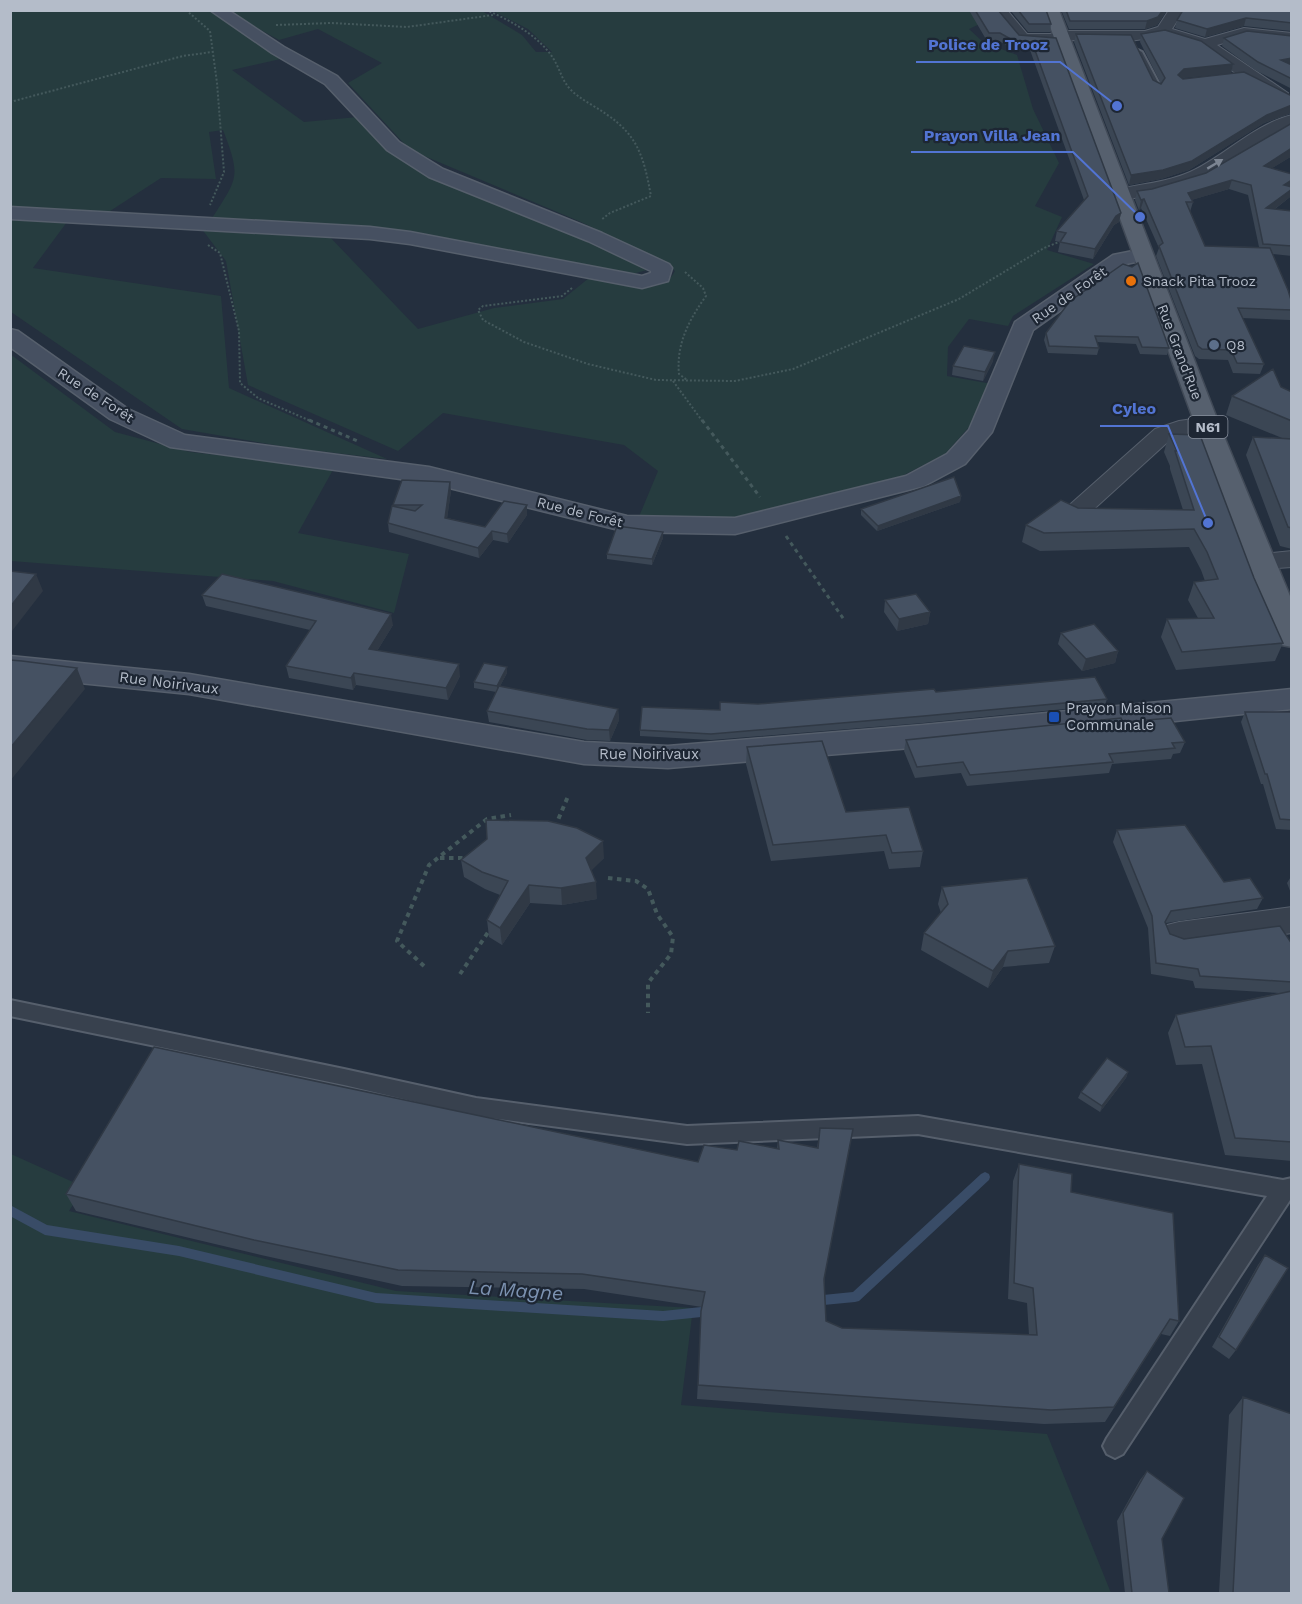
<svg xmlns="http://www.w3.org/2000/svg" width="1302" height="1604" font-family="'Work Sans',sans-serif">
<rect width="100%" height="100%" fill="#242f3e"/>
<path fill="#263c3f" d="M972 10 984 22 969 29 983 42 1017 55 1033 109 1059 163 1035 206 1062 217 1047 250 1094 264 1013 316 1008 326 969 319 948 347 947 376 992 384 969 427 945 454 902 476 801 503 737 517 638 519 658 471 624 445 443 413 398 451 248 385 226 261 201 228 327 234 418 329 494 308 563 299 589 278C614 282 660 300 675 271L658 259 581 222 410 150 348 83 382 63 318 29 279 40 226 11H482L522 35 536 52H552L528 29 493 11Z
M10 11H210L231 21 285 58 232 70 304 122 358 117 381 145 426 171 648 264 647 270 632 274 422 236 211 220C237 178 242 179 223 130L209 132 216 179 161 178 107 213 11 207Z
M10 219 67 222 33 268 221 296 229 388 387 459 292 448 182 429 11 312Z
M10 354 115 432 190 452 334 468 298 533 409 554 394 613 273 581 11 561Z
M11 1154 84 1187 69 1211 396 1291 693 1308 681 1405 1047 1434 1111 1593 11 1594Z"/>
<g fill="none" stroke-linecap="round" stroke-linejoin="round">
<path fill="#394c67" fill-rule="evenodd" d="M985 1172 989 1174 990 1177 989 1180 859 1301 855 1302 813 1306 809 1305 807 1301 809 1297 813 1296 853 1292 981 1174Z
M10 1205 47 1225 179 1246 376 1293 663 1311 711 1306 715 1307 717 1311 715 1315 711 1316 663 1321 376 1303 179 1256 45 1235 10 1216Z"/>
<g stroke="#565f6c" stroke-width="4">
<path id="lane" d="M1138 50 1142 52 1161 88 1160 90 1153 88 1134 52Z
M10 1000 344 1069 476 1098 687 1126 918 1116 1283 1180 1292 1178V1197L1123 1454 1115 1458 1107 1454 1103 1446 1107 1438 1267 1196 918 1134 687 1144 476 1116 344 1085 10 1016Z"/>
</g>
<g stroke="#565f6c" stroke-width="2">
<path id="street" d="M992 10H1007L1027 34H1053L1060 31H1145L1158 27 1169 10H1184L1172 29 1205 39 1244 28 1292 33V42L1245 37 1217 45 1288 93 1286 96H1274L1242 78 1200 47 1163 36 1130 41 1068 40 1061 44 1018 41Z
M1292 115V127L1202 180 1149 196 1120 200 1113 198 1111 194 1113 190C1139 184 1165 183 1190 172 1225 156 1254 124 1292 115Z
M1207 417 1215 419 1219 424 1215 429 1171 439 1083 519 1074 522 1065 519 1061 514 1065 509 1155 429 1179 421Z
M1292 551V567L1260 569 1251 567 1247 561 1251 555Z
M1292 907V933L1179 948 1167 945 1162 935 1167 925 1179 922Z"/>
</g>
<g stroke="#565f6c" stroke-width="3">
<path id="secondary" d="M210 10H228L284 47 337 76 399 142 443 169 602 233 669 264 672 268 668 281 642 288 410 244 370 239 10 219V207L370 227 410 232 642 276 651 273V271L588 241 429 177 387 150 325 84 272 53Z
M1143 249 1150 251 1153 255 1150 259 1126 264 1033 330 992 432 965 464 924 486 735 534 627 532 429 483 170 447 110 419 10 347V329L18 331 128 409 185 435 429 467 627 516 735 518 906 476 947 454 969 430 1015 322 1113 255Z
M10 656 189 674 584 742 668 746 923 725 1292 689V709L923 747 668 768 584 764 189 694 10 676Z"/>
</g>
<g stroke="#414a57" stroke-width="3">
<path id="primary" d="M1044 10H1059L1219 424 1292 601V647L1282 645 1277 638 1195 424Z"/>
</g>
<path stroke="#44595c" stroke-width="2" stroke-dasharray="2 2" stroke-linecap="butt" d="M186 10 210 31 217 83 224 172 210 205
M486 10C510 20 539 36 553 58 560 69 562 81 571 90 581 100 595 106 606 114 639 136 644 159 651 196L610 213 601 220
M276 25 331 23 407 27 493 15
M10 102 183 56 212 52
M208 245 220 253 239 331 240 383 258 398 313 422
M685 272 703 288 706 296C689 320 676 344 679 374L687 380
M572 288 562 296 483 306 478 310 483 320 524 342 588 364 656 380 735 381 793 369 959 299 1044 248 1064 240
M673 381 703 422"/>
<path stroke="#44595c" stroke-width="3" stroke-dasharray="4 4" stroke-linecap="butt" d="M309 420 360 442
M702 420 760 497
M786 536 845 621"/>
<path stroke="#44595c" stroke-width="4" stroke-dasharray="4.5 4.5" stroke-linecap="butt" d="M555 827 569 794
M440 858H469
M608 878 636 881 648 889 657 914 673 937 671 954 648 983V1013
M424 966 397 941 429 865 487 819 511 815
M460 974 491 928"/>
<use href="#lane" fill="#38414e" fill-rule="evenodd"/>
<use href="#street" fill="#38414e" fill-rule="evenodd"/>
<use href="#secondary" fill="#465061" fill-rule="evenodd"/>
<use href="#primary" fill="#56606e" fill-rule="evenodd"/>
</g>
<path fill="#3b4654" fill-rule="evenodd" d="M970 10H998L1019 35 1056 38 1121 213 1119 222 1114 225 1093 259 1058 252 1060 242 1055 241 1057 231 1084 200 1030 50H1015L999 41H987L970 12Z
M1010 10H1046L1051 24 1050 32H1028Z
M1061 10H1167L1157 25 1145 29H1069Z
M1183 10H1292V31L1244 26 1205 37 1175 28 1177 20Z
M1076 34 1153 80 1161 84 1140 42 1141 34 1233 64 1231 73 1182 78 1183 79 1292 96V113L1264 123 1189 170 1161 179 1129 185 1074 42Z
M1292 36V89L1255 70 1222 46 1224 38Z
M1292 156 1272 168 1292 187 1290 197 1275 209 1292 211V256L1273 254 1290 297 1292 293V316L1290 320 1242 318 1264 364 1260 374 1233 373 1228 360 1199 359 1195 356 1156 256 1159 248 1141 208 1139 210 1135 200 1137 191 1152 189 1206 173ZM1229 189 1248 195 1259 247 1205 246 1190 212 1193 202 1191 200Z
M1070 301 1169 348 1167 355 1140 354 1136 344 1097 342 1099 348 1097 355 1048 353 1044 340 1046 333Z
M993 361 983 381 952 375 953 366Z
M1281 387 1292 392V549L1280 546 1246 455 1253 437 1282 438 1226 415 1232 396Z
M1169 434 1254 578 1283 643 1275 661 1176 670 1161 637 1167 619 1198 618 1188 600 1194 582 1205 581 1201 570 1189 547 1040 551 1022 542 1026 525 1078 508 1183 510 1170 469V466L1164 452Z
M451 491 447 518 485 527 527 505V515L508 543 493 540 479 558 389 532 388 523 393 505Z
M961 496 960 502 877 531 861 515V509Z
M663 532V538L652 565 607 559V554Z
M202 595 393 625 377 651 460 676 448 700 356 685 353 690 289 678 286 666 310 630 206 606Z
M885 600 930 612 928 624 897 631 884 612Z
M1061 633 1118 651 1115 663 1082 671 1058 644Z
M507 667V673L500 686 618 709 619 720 610 741 587 740 489 722 487 711 496 692 474 688V682Z
M936 692 1107 699 1105 705 923 723 711 740 640 736V730L758 704Z
M1245 712H1292V830L1276 829 1263 784H1261L1241 722Z
M1123 722 1185 742 1180 753 1173 754 1171 759 1112 764 1109 773 967 786 961 773 915 778 904 751 906 740Z
M747 747 846 812 923 851 920 867 889 869 884 851 771 861 746 764Z
M1117 830 1224 882 1263 898 1257 909 1166 923V924L1170 934 1184 939 1292 944V1161L1225 1155 1202 1064 1176 1065 1168 1033 1176 1015 1279 993 1195 988 1193 981 1151 974 1148 928 1113 842Z
M604 858 591 870 597 899 562 905 530 903 502 945 489 937 487 920 500 895 485 889 464 877 461 860Z
M1292 875V896L1287 883Z
M942 887 1055 946 1049 963 1003 967 988 988 921 950 924 933 941 913 938 904Z
M1128 1072 1126 1078 1100 1112 1078 1098 1081 1092Z
M820 1128 826 1321 842 1328 1029 1335 1027 1303 1008 1299 1013 1181 1019 1164 1071 1192 1179 1321 1170 1336 1161 1334 1105 1422 1044 1424 697 1399 702 1307 584 1289 402 1286 261 1255 76 1211 66 1194 698 1162 737 1150 777 1149 778 1140 817 1148Z
M1265 1255 1236 1350 1229 1359 1212 1347 1258 1265Z
M1243 1397 1292 1593H1219L1229 1415Z
M1147 1471 1162 1539 1169 1593H1125L1117 1521 1140 1480Z"/>
<path fill="#303945" d="M1163 10H1167L1157 25 1145 29 1147 21Z
M1246 18 1244 26 1205 37 1207 29Z
M1292 58V67L1281 60Z
M1233 64 1231 73 1182 78 1178 75 1184 69Z
M1292 105 1291 113 1264 123 1189 170 1161 179 1129 185 1131 175 1267 115Z
M1292 148V156L1261 175 1264 166Z
M1232 180 1229 189 1185 202 1188 193Z
M1292 180V187L1284 185Z
M1292 189 1290 197 1264 217 1266 208Z
M1144 199 1141 208 1139 210 1141 200Z
M1121 213 1119 222 1114 225 1093 259 1095 249 1116 216Z
M995 352 993 361 983 381 985 372Z
M450 482 451 491 446 527 445 518Z
M961 496 960 502 877 531 878 526Z
M527 505V515L508 543 507 534Z
M492 531 493 540 479 558 478 548Z
M663 532V538L652 565V559Z
M36 574 43 591 12 631 10 627V607Z
M930 612 928 624 897 631 899 619Z
M391 614 393 625 371 661 369 649Z
M1118 651 1115 663 1082 671 1086 659Z
M459 664 460 676 448 700 446 688Z
M507 667V673L497 692V686Z
M77 668 85 689 10 781V748Z
M354 673 356 685 353 690 351 678Z
M618 709 619 720 610 741 609 730Z
M603 841 604 858 587 875 586 858Z
M596 882 597 899 562 905 561 888Z
M529 885 530 903 502 945 500 928Z
M1008 951 1003 967 988 988 993 971Z
M1128 1072 1126 1078 1100 1112 1102 1106Z"/>
<path fill="#455162" stroke="#303945" stroke-width="1.5" d="M975 10H998L1019 35 1056 38 1121 213 1116 216 1095 249 1060 242 1066 233 1057 231 1088 196 1032 42H1016L1000 33H989Z
M1018 10H1046L1051 24H1029Z
M1066 10H1163L1158 17 1147 21H1070Z
M1183 10H1292V23L1246 18 1207 29 1177 20Z
M1165 30 1201 41 1233 64 1184 69 1178 75 1183 79 1244 72 1292 96V105L1267 115 1192 161 1163 170 1131 175 1076 34 1131 35 1153 80 1161 84 1165 78 1141 34Z
M1247 31 1292 36V58L1281 60 1292 65V79L1258 62 1224 38Z
M1292 123V148L1264 166 1292 174V180L1284 185 1292 187V189L1266 208 1292 211V246L1263 244 1251 185 1232 180 1188 193 1193 202H1186L1205 246 1270 248 1288 290 1292 303V310L1238 308 1264 364 1237 363 1231 350 1202 349 1198 346 1159 246 1163 243 1144 199 1141 200 1137 191 1152 189 1206 173Z
M1138 263 1169 348 1142 347 1138 337 1095 336 1099 348 1049 346 1046 333 1070 301 1123 264 1132 267Z
M964 346 995 352 985 372 953 366Z
M1273 369 1281 387 1292 392V421L1232 396Z
M1169 434 1200 435 1254 578 1283 643 1182 652 1167 619 1214 618 1194 582 1218 579 1207 552 1194 529 1044 533 1026 525 1061 500 1078 508 1194 510 1175 451H1177Z
M1253 437 1292 439V528L1288 527Z
M954 477 961 496 878 526 861 509Z
M402 480 450 482 445 518 485 527 504 501 527 505 507 534 492 531 478 548 388 523 392 506 415 511 422 505H393Z
M617 526 663 532 652 559 607 554Z
M10 571 36 574 10 607Z
M222 574 391 614 369 649 459 664 446 688 354 673 351 678 286 666 316 621 202 595Z
M916 594 930 612 899 619 885 600Z
M1094 624 1118 651 1086 659 1061 633Z
M10 660 22 661 77 668 10 748Z
M484 663 507 667 497 686 474 682Z
M1095 677 1107 699 924 716 711 734 640 730 642 707 720 710V702L758 704 934 689 936 692Z
M499 686 618 709 609 730 587 729 487 711Z
M1245 712H1292V820L1280 819 1267 774H1265Z
M1121 718 1123 722 1171 718 1185 742 1172 743 1175 748 1109 754 1113 762 970 775 963 762 917 767 906 740Z
M822 741 846 812 909 807 923 851 892 853 886 835 773 845 747 747Z
M486 820 548 821 577 828 603 841 586 858 596 882 561 888 529 885 500 928 487 920 508 881 482 872 461 860 487 839Z
M1185 825 1224 882 1250 878 1263 898 1171 911 1165 922 1170 934 1184 939 1280 926 1292 944V982L1200 976 1198 969 1156 963 1152 916 1117 830Z
M1027 878 1055 946 1008 951 993 971 924 933 948 904 942 887Z
M1292 991V1142L1235 1138 1211 1046 1185 1047 1176 1015Z
M154 1047 698 1162 704 1145 737 1150 739 1141 779 1149 778 1140 818 1148 820 1128 853 1129 824 1279 826 1321 842 1328 1037 1335 1033 1288 1014 1283 1019 1164 1072 1174 1071 1192 1173 1213 1179 1321 1170 1319 1114 1407 1051 1410 698 1385 701 1311 705 1292 582 1274 398 1270 254 1240 66 1194Z
M1107 1058 1128 1072 1102 1106 1081 1092Z
M1265 1255 1288 1268 1236 1350 1219 1337Z
M1243 1397 1292 1414V1593H1233Z
M1147 1471 1184 1498 1162 1539 1169 1593H1132L1123 1513Z"/>
<defs><path id="oneway-solid" d="M-6-.8H1V-3.2L6.5 0L1 3.2V.8H-6Z" transform="scale(1.5)"/></defs>
<use fill="#7c8592" href="#oneway-solid" transform="translate(1215 164) rotate(-31)"/>
<circle fill="#e8710a" stroke="#1d2633" stroke-width="2" cx="1131" cy="281" r="6"/>
<circle fill="#5c6f8a" stroke="#1d2633" stroke-width="2" cx="1214" cy="345" r="6"/>
<rect fill="#1a4fb4" stroke="#1d2633" stroke-width="2" x="1048" y="711" width="12" height="12" rx="3"/>
<g text-anchor="middle" stroke-width="4.5" stroke-linejoin="round" paint-order="stroke">
<g font-size="14" fill="#b4bcc9" stroke="#1d2633" text-anchor="start">
<text x="1143" y="286">Snack Pita Trooz</text>
<text x="1226" y="350">Q8</text>
</g>
<g font-size="14" fill="#b4bcc9" stroke="#1d2633">
<text transform="translate(1069 295) rotate(-35)" y="5">Rue de Forêt</text>
<text transform="translate(1180 352) rotate(69)" y="5">Rue Grand'Rue</text>
<text transform="translate(96 395) rotate(33)" y="5">Rue de Forêt</text>
<text transform="translate(580 512) rotate(14)" y="5">Rue de Forêt</text>
</g>
<rect fill="#1d2633" stroke="#878f9c" stroke-width="1.5" x="1188.5" y="416" width="39" height="22" rx="4.5"/>
<g font-size="14" font-weight="bold" fill="#b4bcc9">
<text x="1208" y="432">N61</text>
</g>
<g font-size="15" fill="#b4bcc9" stroke="#1d2633">
<text transform="translate(169 683) rotate(7)" y="5">Rue Noirivaux</text>
<text x="649" y="759">Rue Noirivaux</text>
</g>
<g font-size="15" fill="#b4bcc9" stroke="#1d2633" text-anchor="start">
<text x="1066" y="713">Prayon Maison<tspan x="1066" dy="17">Communale</tspan></text>
</g>
<g font-size="20" font-style="italic" fill="#7c92b1" stroke="#1d2633">
<text transform="translate(516 1290) rotate(4)" y="7">La Magne</text>
</g>
</g>
<path fill="none" stroke="#5274d3" stroke-width="2" d="M1117 106L1060 62H916M1140 217L1073 152H911M1208 523L1168 426H1100"/>
<g fill="#5274d3" stroke="#1d2633" stroke-width="2">
<circle cx="1117" cy="106" r="6"/>
<circle cx="1140" cy="217" r="6"/>
<circle cx="1208" cy="523" r="6"/>
</g>
<g font-size="16" text-anchor="middle" font-weight="bold" fill="#5274d3" stroke="#1d2633" stroke-width="4.5" stroke-linejoin="round" paint-order="stroke">
<text x="988" y="50">Police de Trooz</text>
<text x="992" y="141">Prayon Villa Jean</text>
<text x="1134" y="414">Cyleo</text>
</g>
<rect width="1302" height="1604" fill="none" stroke="#b4bcc9" stroke-width="24"/>
</svg>
